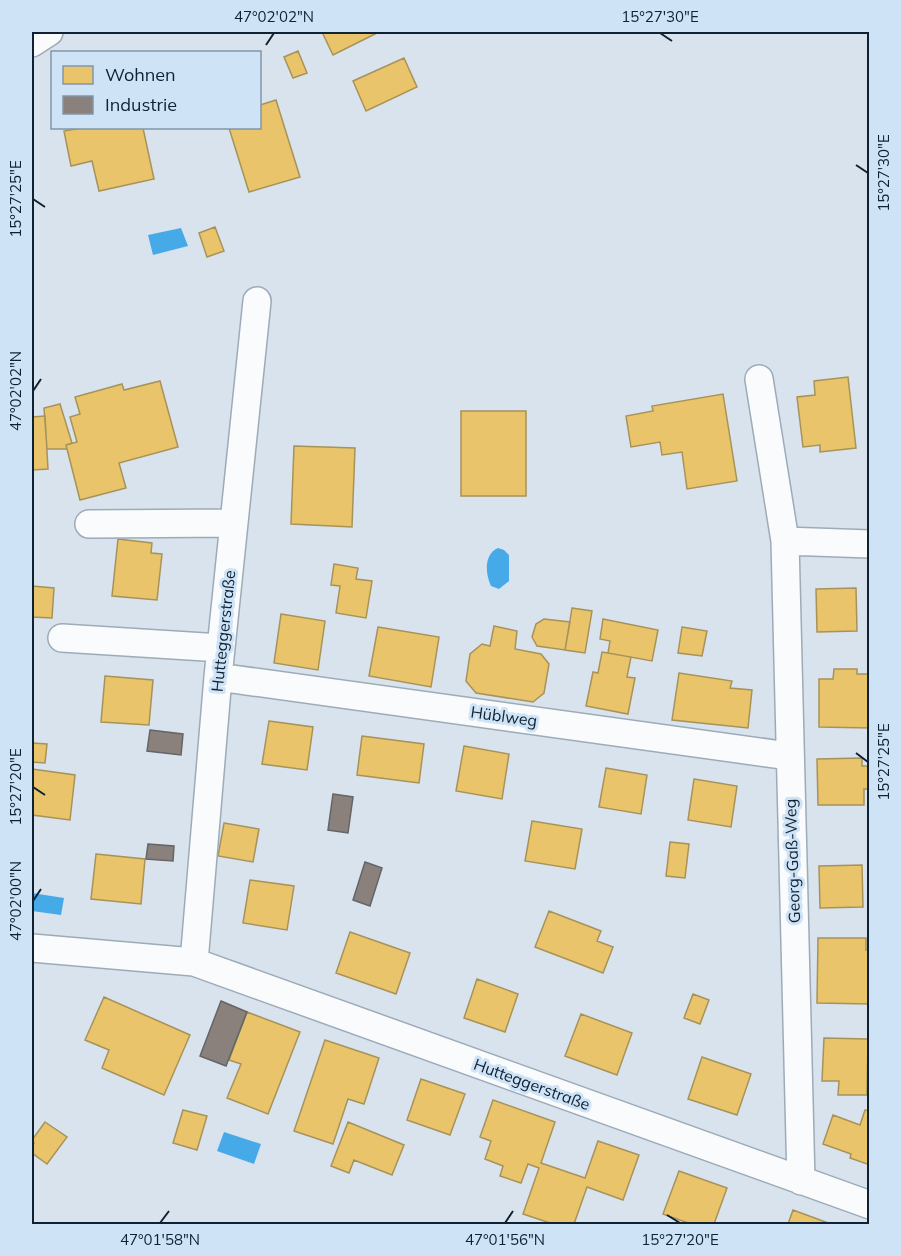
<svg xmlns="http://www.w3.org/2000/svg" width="901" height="1256" font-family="Mulish,sans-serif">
<rect width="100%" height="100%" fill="#d8e3ed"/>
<path fill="#47aae8" d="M181 228 188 246 153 255 148 235Z
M498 548 504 550 509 555V581L499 589 491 586C485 573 484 554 498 548Z
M32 893 64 898 61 915 32 911Z
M224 1132 261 1144 254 1164 217 1151Z"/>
<path fill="#e9c46a" stroke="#a7935a" stroke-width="1.5" d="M322 32H379L333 55Z
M298 51 307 73 293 78 284 57Z
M404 58 417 87 366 111 353 81Z
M276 100 300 177 249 192 229 128H260V105Z
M81 128H143L154 179 99 191 92 161 71 166 64 131Z
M215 227 224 251 207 257 199 233Z
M848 377 856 448 820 452V445L803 447 797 397 815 395 814 381Z
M160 381 178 447 119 463 126 488 80 500 66 445 77 442 70 417 80 414 75 397 122 384 124 390Z
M723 394 737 481 687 489 682 452 662 455 660 442 631 447 626 416 653 411 652 406Z
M60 404 72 443 66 445 67 449H47L44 408Z
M461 411H526V496H461Z
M45 416 48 469 32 470V417Z
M294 446 355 448 352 527 291 524Z
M118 539 152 543 151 553 162 554 157 600 112 596Z
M334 564 358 568 356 579 372 581 366 618 336 613 340 586 331 585Z
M32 586 54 588 52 618 32 617Z
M856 588 857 631 817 632 816 589Z
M572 608 592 611 585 653 565 650Z
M281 614 325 621 318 670 274 663Z
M544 619 570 622 565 650 537 646 532 637 536 624Z
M603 619 658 630 652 661 608 653 610 641 600 639Z
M494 626 517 631 515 649 541 654 549 664 544 693 533 702 476 693 466 681 470 654 482 644 490 646Z
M378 627 439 637 431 687 369 676Z
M682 627 707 631 702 656 678 653Z
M602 652 631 657 627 677 635 678 628 714 586 706 593 672 598 673Z
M834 669H857V674H870V728L819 727V679H833Z
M679 673 732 681 730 688 752 690 748 728 672 720Z
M105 676 153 680 149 725 101 722Z
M269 721 313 727 307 770 262 764Z
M362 736 424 744 419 783 357 775Z
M32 743 47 744 45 763 32 762Z
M464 746 509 754 502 799 456 791Z
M862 758V766H870V789H864V805H818L817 759Z
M606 768 647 775 641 814 599 807Z
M32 769 75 775 70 820 32 815Z
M694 779 737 786 731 827 688 820Z
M532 821 582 829 575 869 525 861Z
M224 823 259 829 253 862 218 856Z
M670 842 689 844 685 878 666 876Z
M96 854 145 859 141 904 91 899Z
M862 865 863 907 820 908 819 866Z
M250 880 294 886 287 930 243 923Z
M549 911 601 931 597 941 613 947 603 973 535 947Z
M350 932 410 953 396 994 336 973Z
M818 938H866V950H870V1004L817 1003Z
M477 979 518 994 505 1032 464 1018Z
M693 994 709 1000 700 1024 684 1018Z
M104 997 190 1035 164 1095 102 1068 109 1050 85 1040Z
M247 1012 300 1032 268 1114 227 1098 241 1064 229 1060Z
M581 1014 632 1033 617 1075 565 1056Z
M824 1038 868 1039 867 1095H838L839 1081H822Z
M325 1040 379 1058 364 1104 348 1099 333 1144 294 1131Z
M702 1057 751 1074 737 1115 688 1099Z
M421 1079 465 1094 450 1135 407 1120Z
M493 1100 555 1122 541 1163 585 1178 598 1141 639 1155 623 1200 587 1187 574 1224H553L523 1214 539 1168 528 1164 521 1183 500 1176 503 1166 485 1159 491 1141 480 1137Z
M183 1110 207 1116 197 1150 173 1143Z
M865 1110 870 1111V1165L850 1158 851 1154 823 1144 833 1115 860 1125Z
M45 1122 67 1137 47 1164 32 1153V1147L34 1143 32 1140Z
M348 1122 404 1145 392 1175 354 1160 349 1173 331 1166Z
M679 1171 727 1188 714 1224H691L663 1214Z
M793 1210 831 1224H788Z"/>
<path fill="#8a817c" stroke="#656466" stroke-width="1.5" d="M150 730 183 734 181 755 147 751Z
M333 794 353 797 348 833 328 830Z
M148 844 174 846 173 861 146 859Z
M365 862 382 868 370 906 353 900Z
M221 1001 247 1012 226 1066 200 1056Z"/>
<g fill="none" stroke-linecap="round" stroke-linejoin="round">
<g stroke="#9dabb8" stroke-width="30">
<path id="street" d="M32 43 49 32
M759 379 785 541 801 1181
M89 524 234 523
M785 541 870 544
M62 638 221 648
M218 677 789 756
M32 948 194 962 870 1205
M194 962 218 677 257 301"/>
</g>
<use href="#street" stroke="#f9fbfc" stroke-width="27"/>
</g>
<path fill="none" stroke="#0e2233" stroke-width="2" d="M660 33 672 41M266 45 274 33M856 165 868 173M33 199 45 207M33 391 41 379M856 753 868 762M33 787 45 795M33 901 41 889M667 1215 680 1223M160 1223 169 1211M505 1223 513 1211"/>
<g text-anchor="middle" stroke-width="6" stroke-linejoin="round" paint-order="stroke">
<g font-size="16" fill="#0e2233" stroke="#cfe3f6">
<text transform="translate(223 631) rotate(-84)" y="6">Hutteggerstraße</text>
<text transform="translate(504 716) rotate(8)" y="6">Hüblweg</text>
<text transform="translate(792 861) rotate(-92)" y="6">Georg-Gaß-Weg</text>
<text transform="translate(532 1084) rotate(20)" y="6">Hutteggerstraße</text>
</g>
</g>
<rect width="901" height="1256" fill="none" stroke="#cfe3f6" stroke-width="66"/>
<rect x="51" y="51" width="210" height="78" fill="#cfe3f6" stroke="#8296a8" stroke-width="1.5"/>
<rect x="63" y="66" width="30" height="18" fill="#e9c46a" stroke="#8296a8" stroke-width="1.5"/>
<text x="105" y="81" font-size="18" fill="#0e2233">Wohnen</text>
<rect x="63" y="96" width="30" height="18" fill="#8a817c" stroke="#8296a8" stroke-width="1.5"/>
<text x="105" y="111" font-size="18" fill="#0e2233">Industrie</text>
<rect x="33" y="33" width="835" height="1190" fill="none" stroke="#0e2233" stroke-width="2"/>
<g font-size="15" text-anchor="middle" fill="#0e2233">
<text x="274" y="22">47°02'02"N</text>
<text x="660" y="22">15°27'30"E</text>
<text transform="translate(884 173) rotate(-90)" y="5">15°27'30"E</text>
<text transform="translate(16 199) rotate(-90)" y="5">15°27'25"E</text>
<text transform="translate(16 391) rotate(-90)" y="5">47°02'02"N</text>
<text transform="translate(884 762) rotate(-90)" y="5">15°27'25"E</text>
<text transform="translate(16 787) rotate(-90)" y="5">15°27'20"E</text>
<text transform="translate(16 901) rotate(-90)" y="5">47°02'00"N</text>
<text x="160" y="1245">47°01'58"N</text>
<text x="505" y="1245">47°01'56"N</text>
<text x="680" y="1245">15°27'20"E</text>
</g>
</svg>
